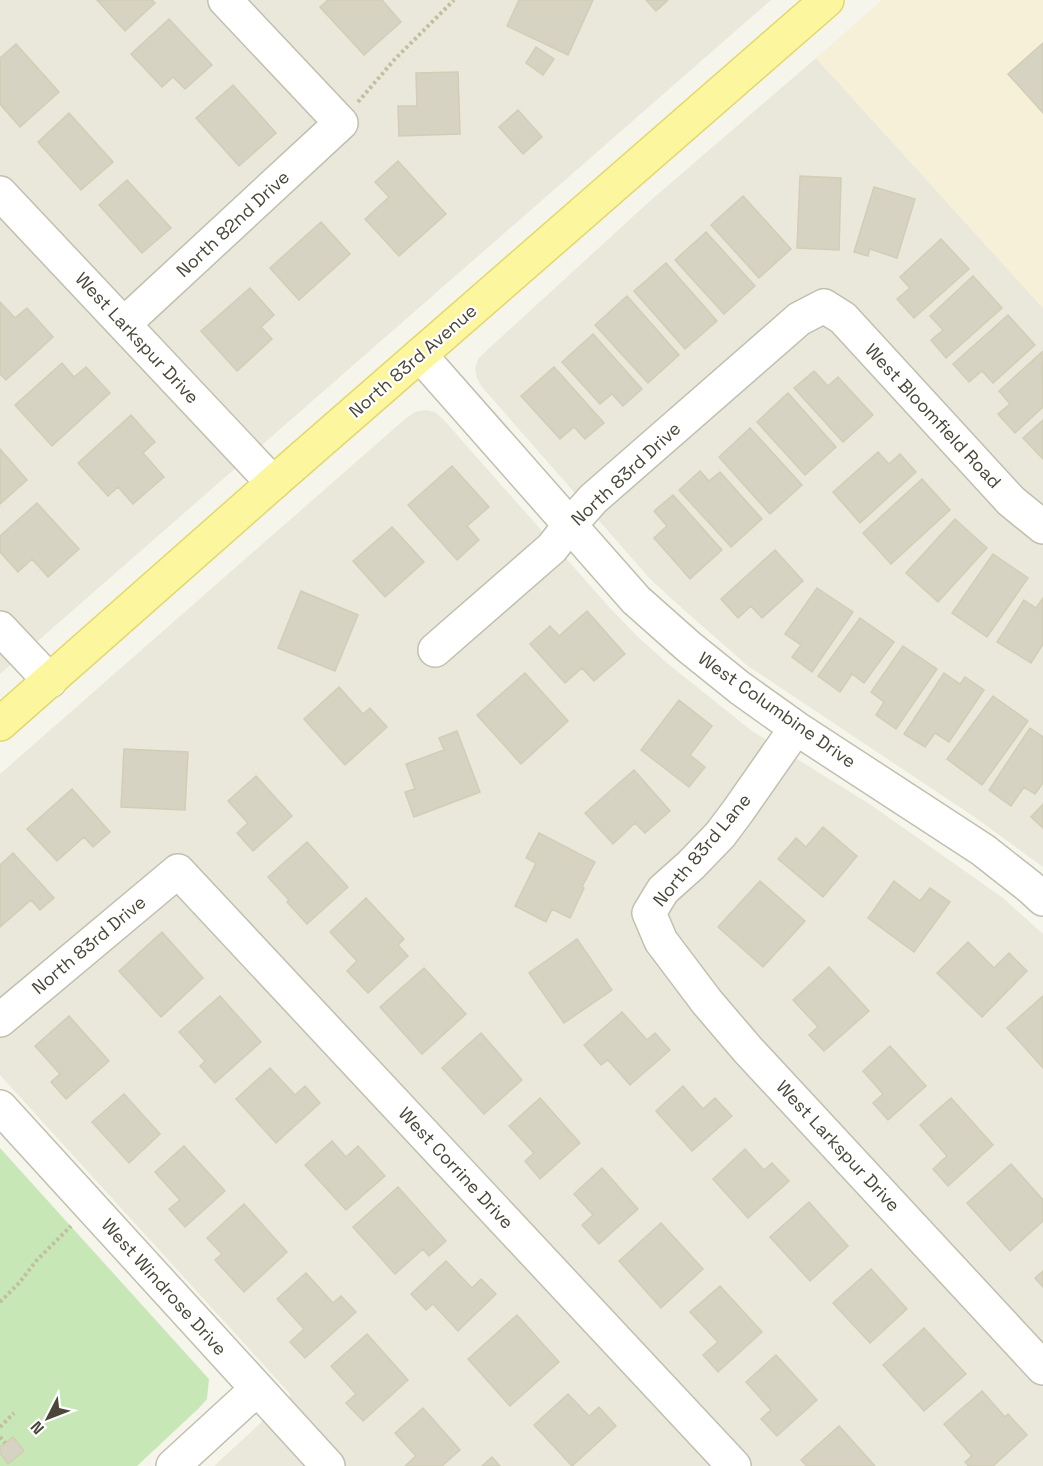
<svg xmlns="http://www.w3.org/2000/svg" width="1043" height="1466" font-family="'Space Grotesk',sans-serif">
<rect width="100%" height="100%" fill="#f6f5ec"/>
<path fill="#e9e8da" d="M0 0H771L0 674Z
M816 58 1043 308V867L973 816 748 666 693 618 651 580 482 387 477 378 475 369 478 359 485 352 650 201Z
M426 410 435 412 443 419 609 607 638 637 667 663 752 731 871 805 1003 898 1043 934V1466H214L291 1395 0 1075V774L405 419 415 412Z"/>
<path fill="#f6f0d9" d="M882 0H1043V308L816 58Z"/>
<path fill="#c7e8b6" d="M0 1148 209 1379 207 1399 199 1408 137 1466H0Z"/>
<path fill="#d7d3c2" stroke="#d2cdb5" stroke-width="1.5" d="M97 0H152L155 3 125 31Z
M328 0H382L401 22 364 55 320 7Z
M519 0H593L568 55 507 26Z
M646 0H668L656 11Z
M169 19 212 65 185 89 173 77 162 87 131 54Z
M1043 43V113L1008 74Z
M16 44 59 92 20 127 0 104V58Z
M536 47 554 59 543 75 526 63Z
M458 72 460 134 399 136 398 106H417L416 73Z
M233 85 276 133 239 166 196 118Z
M518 110 542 137 523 154 499 127Z
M69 113 113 162 81 190 38 142Z
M398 161 446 214 399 256 365 219 389 197 375 182Z
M800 176 841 178 839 250 797 248Z
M127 180 171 228 142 253 99 205Z
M874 187 915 199 897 258 870 249 868 256 854 252Z
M743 196 791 249 759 278 711 225Z
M321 222 350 254 299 300 270 268Z
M706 232 755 286 724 314 675 260Z
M941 239 969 269 914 318 897 299 910 288 900 277Z
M666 263 717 321 685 349 634 291Z
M973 276 1002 308 946 358 931 340 943 330 930 316Z
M250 288 274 315 261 327 272 339 237 371 201 331Z
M627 296 679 355 648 383 595 325Z
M0 302 15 318 27 308 53 337 6 380 0 374Z
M1008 315 1035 345 993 383 982 371 969 382 953 364Z
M593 334 642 389 623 406 612 394 600 404 562 362Z
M1042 352 1043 407 1015 433 998 414 1010 404 999 391Z
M62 363 74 377 86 367 110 393 52 446 15 405Z
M554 367 604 423 585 439 574 427 560 439 521 396Z
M814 371 828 386 838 377 873 415 843 442 794 388Z
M788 393 836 447 805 475 757 422Z
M131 415 155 442 143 453 164 477 133 504 118 487 108 496 78 463Z
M1043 420V459L1023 438Z
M750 428 802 485 770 514 719 457Z
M0 449 27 480 0 504Z
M878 452 889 464 900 454 916 472 860 523 833 492Z
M452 466 489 507 467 526 479 540 457 560 408 505Z
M700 471 709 481 720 472 762 519 731 547 679 490Z
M922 479 950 510 891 564 863 533Z
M673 495 722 550 690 579 654 538 667 526 654 511Z
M37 503 79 549 48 577 32 559 18 572 0 552V536Z
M955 519 987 548 938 602 906 573Z
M392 527 424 562 385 597 353 561Z
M775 550 803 581 762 618 751 606 738 618 721 599Z
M993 554 1028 578 987 637 952 613Z
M817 588 853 612 812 672 792 657 801 645 785 634Z
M301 591 358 615 335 671 278 648Z
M1043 598V644L1031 663 997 642 1024 600 1036 608Z
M587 611 625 654 594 681 582 668 565 683 530 644 550 626 559 636Z
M860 618 894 642 864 683 852 674 840 692 818 676Z
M903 646 937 669 896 729 876 715 884 702 871 692Z
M525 673 568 721 521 764 477 715Z
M944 673 960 684 965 677 984 690 949 742 935 733 925 747 904 734Z
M339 687 363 714 370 708 387 727 345 765 304 719Z
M993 696 1028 721 982 785 947 759Z
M679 700 712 726 690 755 705 767 689 787 641 750Z
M1030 728 1043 737V783L1035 794 1024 787 1011 806 989 790Z
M457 731 480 792 414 817 405 792 415 789 406 764 444 750 439 738Z
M124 749 188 752 185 810 121 807Z
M634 770 670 811 645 833 635 823 613 844 585 813Z
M256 776 292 816 253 851 237 833 248 823 228 801Z
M72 789 110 832 93 847 84 837 57 861 27 829Z
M1043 804V828L1031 817Z
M823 827 857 856 823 897 778 859 796 838 806 847Z
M539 833 595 862 582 887 584 888 570 918 552 909 546 922 515 906 536 863 526 858Z
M307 842 348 887 307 924 287 902 289 900 268 877Z
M13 853 54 898 40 910 31 900 0 927V865Z
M760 881 805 921 763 967 718 927Z
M894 881 920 901 930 888 950 902 914 952 868 918Z
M366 898 404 939 398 945 408 956 368 993 347 971 357 961 330 932Z
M162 932 203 978 161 1017 119 971Z
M577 939 612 990 564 1023 529 973Z
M968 942 994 968 1009 953 1027 971 982 1017 937 973Z
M829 967 869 1011 824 1051 809 1035 818 1027 793 1000Z
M424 968 466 1014 422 1054 380 1007Z
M220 996 261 1042 215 1083 200 1066 205 1061 179 1032Z
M1043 996V1068L1007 1028Z
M622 1012 647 1040 655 1033 670 1050 630 1085 608 1060 601 1065 584 1045Z
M69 1016 109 1061 66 1099 51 1082 60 1074 35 1046Z
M481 1033 522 1080 484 1114 442 1068Z
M890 1046 926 1086 888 1120 873 1103 883 1094 863 1071Z
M270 1068 295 1095 305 1086 320 1103 276 1143 236 1099Z
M683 1086 703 1109 715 1098 732 1116 692 1151 656 1111Z
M124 1094 160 1134 129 1163 92 1122Z
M540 1098 580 1143 540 1179 525 1161 534 1153 509 1126Z
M951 1098 993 1145 948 1186 933 1169 947 1156 920 1125Z
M332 1141 346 1157 358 1146 385 1176 346 1210 305 1165Z
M184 1146 225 1191 185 1227 169 1209 180 1200 155 1172Z
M745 1149 764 1170 772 1163 789 1181 748 1218 713 1179Z
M1011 1164 1043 1200V1221L1010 1251 967 1203Z
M602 1168 638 1209 599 1244 582 1225 593 1215 574 1194Z
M398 1187 446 1241 429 1256 423 1249 395 1274 353 1227Z
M809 1202 848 1246 810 1281 770 1237Z
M244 1204 287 1252 244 1292 215 1260 222 1254 207 1238Z
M661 1223 703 1269 661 1308 619 1261Z
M446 1261 472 1288 481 1279 496 1294 458 1331 433 1304 426 1310 411 1294Z
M871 1269 907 1309 870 1343 833 1303Z
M1043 1271V1287L1035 1278Z
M306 1273 333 1303 341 1296 356 1312 305 1358 290 1342 304 1329 277 1299Z
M720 1286 762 1332 718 1372 703 1355 718 1342 690 1312Z
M517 1315 559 1362 510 1406 468 1359Z
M924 1328 966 1374 924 1411 883 1365Z
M367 1334 408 1380 363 1421 346 1403 356 1394 331 1366Z
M776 1355 817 1400 777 1436 761 1419 771 1410 746 1382Z
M982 1391 1005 1417 1008 1414 1027 1435 993 1466H969L965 1462 972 1456 944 1424Z
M568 1394 589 1416 599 1407 616 1426 572 1466 534 1425Z
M423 1408 460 1450 442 1466H405L416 1456 395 1433Z
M839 1426 875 1466H807L801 1460Z
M13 1437 24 1451 8 1464 0 1453V1447Z
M492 1457 500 1466H482Z"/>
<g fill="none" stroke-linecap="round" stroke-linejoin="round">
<g stroke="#c1bfae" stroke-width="36">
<path id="minor" d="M0 193 273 483
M124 324 341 123 225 0
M420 355 636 600 689 647 740 688 796 728 983 850 1030 887 1043 899
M0 628 50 681
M435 650 552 548 569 526 593 499 799 319 824 306 843 318 1011 501 1043 527
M796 728 738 811 720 835 691 865 663 890 649 913 661 941 707 1002 748 1050 1043 1368
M0 1020 178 871 734 1466
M0 1107 328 1466
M173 1466 257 1389"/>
</g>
<g stroke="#e2d86d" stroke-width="36">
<path id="major" d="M0 724 273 483 827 0"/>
</g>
<path stroke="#c3bea0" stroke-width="4" stroke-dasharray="3 3" stroke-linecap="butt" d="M358 102 395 59 454 0
M0 1302 20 1282 36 1261 71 1226
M0 1427 14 1413
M0 1437 5 1443"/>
<use href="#minor" stroke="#fff" stroke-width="33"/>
<use href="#major" stroke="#fcf69f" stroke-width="33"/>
</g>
<g text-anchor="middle" stroke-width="4.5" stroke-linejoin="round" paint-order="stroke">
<g font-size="18" fill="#4a4739" stroke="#fff">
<text transform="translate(233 224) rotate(-43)" y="6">North 82nd Drive</text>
<text transform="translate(137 338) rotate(47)" y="6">West Larkspur Drive</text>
<text transform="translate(413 361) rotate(-41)" y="6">North 83rd Avenue</text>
<text transform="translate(933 416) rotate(47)" y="6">West Bloomfield Road</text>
<text transform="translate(626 474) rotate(-43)" y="6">North 83rd Drive</text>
<text transform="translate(777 710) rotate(35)" y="6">West Columbine Drive</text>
<text transform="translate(702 850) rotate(-50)" y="6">North 83rd Lane</text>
<text transform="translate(89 945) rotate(-40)" y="6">North 83rd Drive</text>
<text transform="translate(838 1146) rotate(47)" y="6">West Larkspur Drive</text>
<text transform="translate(456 1168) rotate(47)" y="6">West Corrine Drive</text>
<text transform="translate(164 1287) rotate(48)" y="6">West Windrose Drive</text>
</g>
</g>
<g transform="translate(48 1418) rotate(228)" stroke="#ffffff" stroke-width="4.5" paint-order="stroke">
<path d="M0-4.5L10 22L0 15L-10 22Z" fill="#4a4739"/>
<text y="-9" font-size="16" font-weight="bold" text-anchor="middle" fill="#4a4739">N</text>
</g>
</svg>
